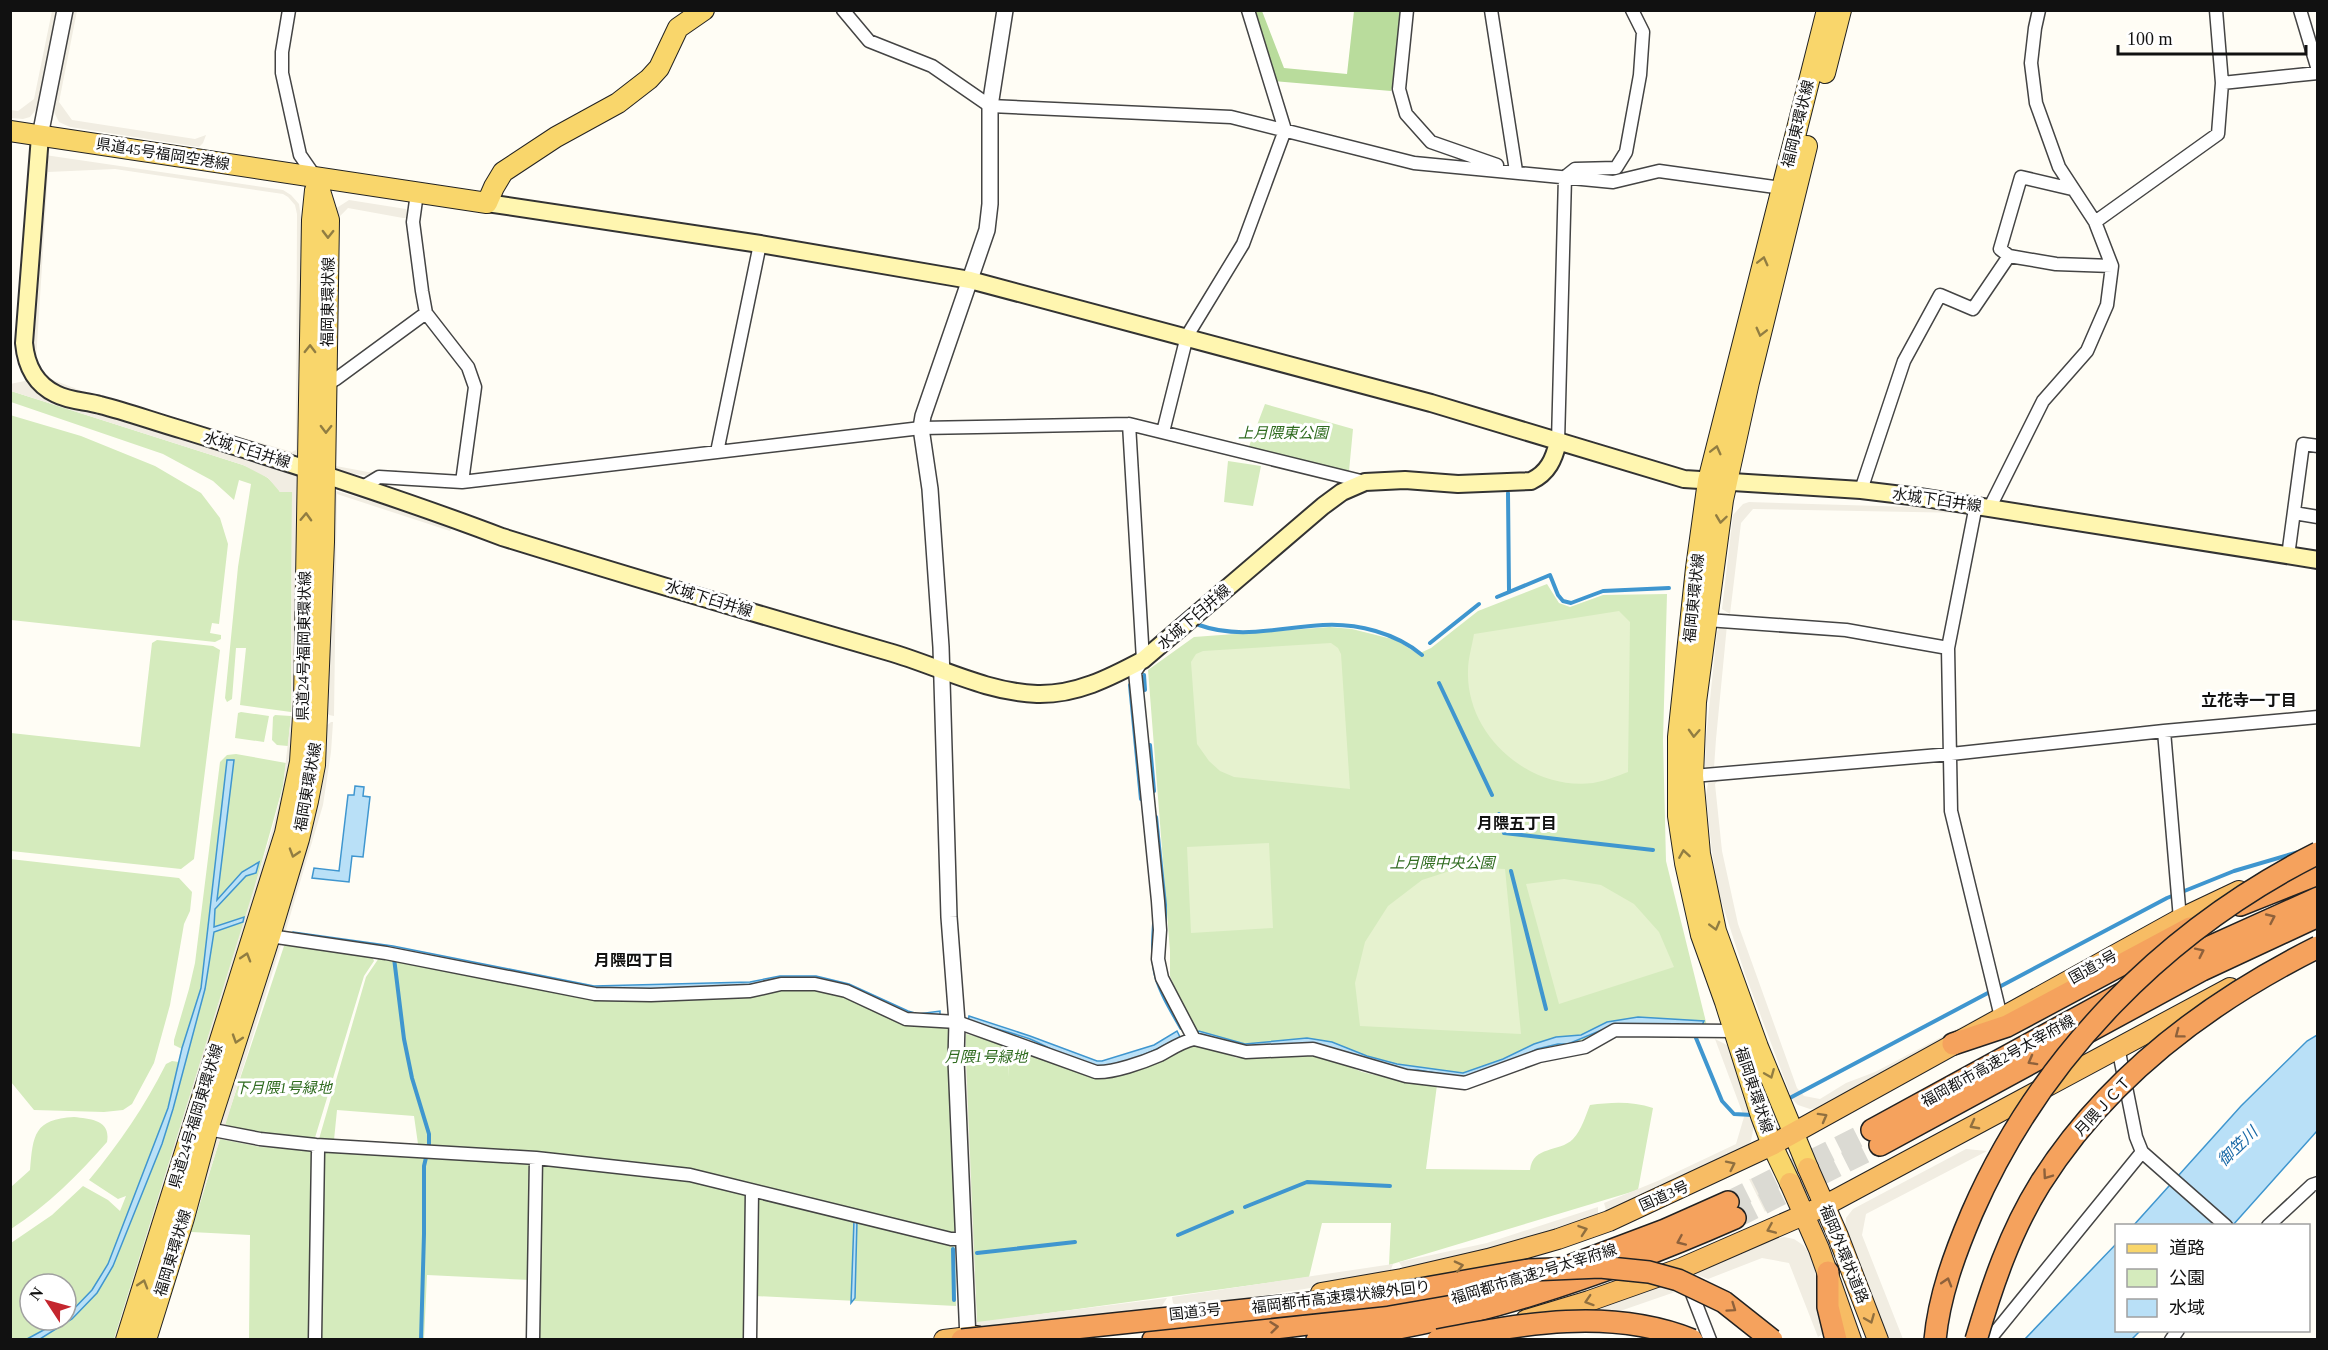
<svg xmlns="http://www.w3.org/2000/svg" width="2328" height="1350" font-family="'Times New Roman','Noto Sans JP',serif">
<rect width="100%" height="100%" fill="#fffdf5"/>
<path fill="#d5ebbd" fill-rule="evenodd" d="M11 391 243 465C258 471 272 478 280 492H292L291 712 240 705 246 648H236L232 699 227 702 225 698 238 567 251 484 239 480 234 500 213 481 163 454 11 402Z
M1265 404 1353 429 1349 471 1248 449Z
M10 415 81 436 155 466 201 493 220 518 228 544 219 624 212 623 210 633 221 635V639L215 642 11 620Z
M1228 461 1261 466 1253 506 1224 502Z
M1547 584 1559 603 1570 607 1603 595 1667 594 1663 740 1666 861 1707 1026 1613 1027 1585 1042 1464 1080 1396 1070 1329 1050H1245L1195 1036 1170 976V951L1148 670 1194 637 1330 627 1352 629 1396 640 1418 654 1431 648 1478 611Z
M157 640 213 646 220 650 194 859 181 869 11 851V733L140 747 152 643Z
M241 712 269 716 264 742 235 738 238 713Z
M275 715 291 716 288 746 277 745 272 740 273 717Z
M236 754 286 763 283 786 250 904 114 1339 11 1340V1243L52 1215 83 1186 108 1200 120 1211 126 1196 118 1199 89 1180C119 1144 145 1106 166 1064L172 1061 179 1062 182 1049 174 1045V1040L189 989 195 963 220 762 227 755ZM30 1284H66V1320H30Z
M10 859 179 878 192 892 190 911 184 924 170 1005 154 1063 132 1104 123 1110 104 1112 34 1110 11 1082Z
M285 943 371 954 374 961 364 976 314 1141 264 1137 224 1127Z
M381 955 566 993 815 987 948 1025 957 1230 951 1233 689 1170 418 1144 414 1116 337 1110 334 1140 319 1139 366 977Z
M966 1034 1007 1044 1009 1077 1008 1043 1089 1077 1102 1078 1140 1068 1185 1047 1195 1046 1213 1049 1237 1058 1307 1055 1339 1062 1362 1072 1406 1082 1437 1085 1426 1169 1530 1170C1533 1145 1559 1153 1573 1139 1582 1129 1585 1117 1590 1105 1612 1102 1632 1101 1653 1108L1638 1190 1389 1265 1391 1223H1322L1309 1277 977 1323 965 1072Z
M74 1117C91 1119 111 1120 107 1142 78 1175 48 1205 11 1229V1187L30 1170C33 1135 34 1119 74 1117Z
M220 1139 261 1147 307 1149 313 1153 309 1339H249L250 1235 191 1232Z
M322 1152 527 1162 532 1166 531 1280 427 1275 424 1339 320 1340Z
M544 1165 691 1180 744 1193 749 1199 745 1339 536 1340 540 1168Z
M762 1198 951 1244 955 1248 956 1306 755 1296 756 1201Z"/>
<path fill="#b9dc9c" d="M1251 11H1262L1284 68 1347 74 1354 11H1412L1391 91 1273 81Z"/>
<path fill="#e6f2cf" d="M1619 611 1630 622 1628 772C1617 776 1605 781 1593 783 1529 791 1466 735 1468 671 1468 659 1472 646 1474 634Z
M1331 643 1338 648 1341 654 1350 789 1234 777 1220 771 1209 761 1197 744 1191 662 1196 654 1203 651Z
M1269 843 1273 928 1191 933 1187 847Z
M1462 867 1505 869 1521 1034 1360 1026 1355 983 1365 942 1388 906 1422 880Z
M1564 879 1601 885 1634 904 1659 932 1674 967 1559 1004 1526 884Z"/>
<path fill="#f1ede2" d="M52 11H57L38 107 30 117 23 119 11 118 10 110 18 111 34 99Z
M72 11H77L59 102 72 120 195 139 206 135 203 143 199 147 70 127 59 122 53 110 54 101Z
M45 155 283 190 291 195 299 204 302 224 300 452 298 456 292 458 113 403 112 399 292 452 296 450 297 214 295 205 288 197 283 194 115 169 48 172 36 360 48 378 103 399 75 395 45 382 28 343Z
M349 200 406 209 409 213 408 218H403L348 208 337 219V368L341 370 338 375 332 370 335 209Z
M30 380 299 475 296 709 291 712 292 492H280L268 478 243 465 11 391 10 384Z
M338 382 336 466 368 472 397 470 396 474 368 476 336 471 332 468V386Z
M333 490 454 526 450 531 337 494 334 716 329 715 325 710Z
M1749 502 1947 508 1967 513 1753 509 1741 523 1730 614 1722 609 1733 515 1743 504Z
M1727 625 1716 739 1714 768 1717 771 1708 770 1705 766 1706 738 1717 632 1720 627Z
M291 716 296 718 286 798 119 1339 114 1340 272 830 283 786Z
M331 722H333L331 752 323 805 285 933 279 927 325 727Z
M1719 779 1715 784 1722 851 1738 924 1797 1088 1804 1096 1820 1099 1846 1083 1875 1072 1989 1012 1985 1018 1821 1108 1810 1109 1798 1105 1792 1099 1745 974 1719 894 1712 852 1706 796 1708 783Z
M282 942 224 1129 218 1122 274 943Z
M960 1032 965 1033 977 1322 1167 1298 1160 1309 979 1328 974 1322Z
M1715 1039 1727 1045 1753 1113 1754 1125 1751 1141 1746 1147 1610 1213 1606 1210 1604 1203 1660 1180 1736 1144 1744 1117Z
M220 1139 157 1339 153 1340 214 1140Z
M1966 1149 1987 1151 1866 1214 1862 1235 1903 1339H1887L1845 1231 1846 1218 1853 1209Z
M1762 1178 1772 1202 1765 1212 1749 1179Z
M1598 1207V1215L1553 1234 1404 1270 1399 1262 1487 1243Z
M1784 1237 1794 1239 1803 1245 1809 1253 1817 1276 1826 1332 1818 1337 1789 1263 1762 1258 1708 1279 1695 1274 1774 1239Z
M1393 1264 1390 1272 1385 1276 1217 1303 1178 1307 1173 1303 1172 1297Z
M1659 1287 1675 1292 1623 1310H1597Z"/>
<path fill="#b9e0f7" stroke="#3f96cf" stroke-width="1.5" d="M227 760H234L217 900 242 872 259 862 256 873 246 876 215 909 214 927 244 917 243 922 214 932 205 989 173 1109 162 1144 113 1266 97 1293 72 1319 40 1339H27L62 1320H66V1317L92 1290 108 1264 168 1108 182 1048 201 988Z
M355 786 364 787 363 796 370 797 363 857 352 856 349 882 312 878 314 868 339 871 348 795H354Z
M293 932 393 946 594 986 750 982 780 976H816L849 984 908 1011 918 1014 940 1011V1018H917L847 988 594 991 292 935Z
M969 1016 1030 1036 1097 1061H1102L1154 1045 1177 1031 1180 1037C1157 1050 1130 1063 1103 1066 1083 1069 1050 1047 1030 1039 1010 1032 989 1027 968 1021Z
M1638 1017 1704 1021 1702 1025 1609 1027 1568 1044H1558L1537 1049 1505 1065 1464 1078 1418 1070 1405 1071 1329 1048 1244 1049 1196 1034 1199 1031 1245 1044 1307 1038 1332 1042 1367 1056 1397 1064 1463 1073 1503 1059 1534 1044 1556 1037 1581 1035 1607 1022Z
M2317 1035V1131L2233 1225 2133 1226 2241 1106 2307 1041Z
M854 1220 857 1221 855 1298 851 1303Z
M2116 1244V1330L2140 1331 2132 1339H2025Z"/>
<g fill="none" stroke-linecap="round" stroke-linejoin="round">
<path stroke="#3f96cf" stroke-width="4" d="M1508 493 1509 591
M1497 597 1550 575 1558 595 1563 601 1571 603 1603 591 1669 588
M1199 625C1240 640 1281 627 1323 625 1357 623 1396 633 1422 655
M1430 643 1479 604
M1144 675 1145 690
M1439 683 1492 795
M1130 685 1141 799
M1150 745 1154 791
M1499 814 1504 833
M1156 817 1165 905V924
M1504 833 1653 850
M1511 871 1546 1009
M1154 924C1150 975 1156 984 1181 1028
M394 958 404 1039 412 1078 429 1134V1145L424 1166V1234L421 1340
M1696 1038 1722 1101 1734 1114 1752 1115
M1786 1100 2167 898 2234 871 2302 851
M1245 1207 1307 1182 1390 1186
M1178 1235 1232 1212
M953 1249 954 1300
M977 1253 1075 1242"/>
<path stroke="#dbdad3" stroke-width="21" stroke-dasharray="21 10" stroke-linecap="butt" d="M1728 1202 1872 1130
M1735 1218 1880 1145"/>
<g stroke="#444" stroke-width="15">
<path id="minor" d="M289 10 282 52V73L300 155 316 178
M843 10 869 41 932 66 990 106 1231 117 1414 163 1613 182 1659 171 1782 188
M1407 10 1399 89 1406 114 1431 142 1497 165
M1491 10 1516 171
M2300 10 2318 70
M2222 83 2318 73
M417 193 413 222 422 291 426 313 468 367 475 387 462 482
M2095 222 2218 134 2222 83 2216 10
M2009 256 2056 264 2112 266
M327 384 336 379 426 313
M1129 424 1143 660 1135 672 1158 901 1160 930 1158 959 1162 978 1194 1039
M1163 432 1187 336 1243 244 1285 130 1248 10
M1558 442 1565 177 1575 169 1616 168 1626 152 1640 75 1643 32 1632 10
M717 452 760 244
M361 488 379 477 462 482 921 428 1129 424 1365 482
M1861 490 1904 361 1940 295 1973 309 2009 256 2000 249 2021 177 2072 189
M1976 505 1948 648 1951 811 2001 1017
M1990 507 2043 401 2087 351 2107 305 2112 266 2095 222 2059 167 2036 103 2031 63 2035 28 2039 10
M2294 513 2318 517
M2288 556 2303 444 2318 446
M1707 620 1846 630 1948 648
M2164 731 2180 919
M1693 776 1951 754 2164 731 2318 717
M270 936 386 953 595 994 651 995 750 991 781 984H815L846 991 906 1019 957 1022 1096 1072C1113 1073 1144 1062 1160 1055 1171 1049 1181 1042 1194 1039L1246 1052 1313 1049 1406 1076 1465 1083 1539 1056 1585 1047 1615 1030 1734 1031
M2118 1047 2136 1137 2142 1152 2226 1226
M208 1129 260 1139 316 1145 536 1158 690 1175 951 1239H964
M2268 1226 2312 1185 2318 1183
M1689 1286 1710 1340
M315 1340 318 1151 316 1145
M533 1340 536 1158
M750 1340 752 1191
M1989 1340 2142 1152
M2171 1340 2178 1330"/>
</g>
<g stroke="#444" stroke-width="18">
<path id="tertiary" d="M40 136 65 10
M968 1340 956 1060 957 1022 949 917 941 647 930 489 921 428 923 416 987 230 990 204V106L1005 10"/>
</g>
<g stroke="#333" stroke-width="20">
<path id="secondary" d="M40 136 24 343C26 365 35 384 56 394 69 401 86 401 100 405 128 412 155 422 183 430 290 463 397 497 502 537 631 577 760 615 889 652 938 666 985 692 1037 694 1076 695 1109 678 1143 660L1323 506 1342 492 1365 482 1405 480 1458 484 1531 481C1548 473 1554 459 1558 442
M487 203 760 244 970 280 1431 403 1684 479 1861 490 1919 497 2318 560"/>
</g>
<g stroke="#222" stroke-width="22">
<path id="primary" d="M1825 73 1841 10
M10 131 487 203 494 187 503 172 556 137 618 103 649 79 659 68 678 28 704 10
M1807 146 1749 382 1723 500 1696 702 1693 776 1700 854 1716 931 1758 1047 1808 1168
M1790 1183 1772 1145 1761 1116 1725 1002 1701 935 1685 863 1678 816V737L1696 568 1708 481 1827 10
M126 1340 285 833 300 762 304 701 312 220 315 190
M146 1340 184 1218 208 1129 270 936 299 839 308 801 315 765 324 542 329 220 316 178"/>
</g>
<g stroke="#222" stroke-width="22">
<path id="trunk" d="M1808 1168 1838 1236 1878 1340
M1790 1183 1819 1249 1851 1340
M1321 1293 1402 1279 1488 1259 1558 1239 1609 1221 1772 1145 2180 919 2239 891
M1526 1320 1589 1301 1682 1268 1824 1206 2230 988
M944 1340 977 1336"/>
</g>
<g stroke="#222" stroke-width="24">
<path id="motorway" d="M2240 905 2318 874
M1953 1044 2007 1026 2190 928
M1872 1130 2194 954 2318 898
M1880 1145 2202 970 2318 916
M1572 1265 1665 1230 1728 1202
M1828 1272V1307L1836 1340
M1153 1340C1232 1332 1311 1326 1390 1312 1436 1304 1482 1291 1527 1278
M1317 1340C1461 1325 1603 1276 1735 1218"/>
</g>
<use href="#minor" stroke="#fff" stroke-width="12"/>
<use href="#tertiary" stroke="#fff" stroke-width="15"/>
<use href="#secondary" stroke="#fff6b0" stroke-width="16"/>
<use href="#primary" stroke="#f9d66b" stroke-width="20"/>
<use href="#trunk" stroke="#f7bc64" stroke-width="20"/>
<use href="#motorway" stroke="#f5a25d" stroke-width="21"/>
<g stroke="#222" stroke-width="24" stroke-linecap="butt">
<path id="motorway-bridge" d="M962 1340 1386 1295 1529 1270 1600 1267 1649 1272 1678 1280 1724 1302 1772 1340
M1438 1340C1522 1324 1610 1307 1692 1340
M1935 1340C1939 1296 1955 1253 1972 1213 2040 1057 2165 930 2318 853
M1976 1340C1992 1286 2010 1232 2040 1184 2106 1079 2208 1002 2318 947"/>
</g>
<use href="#motorway-bridge" stroke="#f5a25d" stroke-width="21"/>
</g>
<defs><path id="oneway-chevron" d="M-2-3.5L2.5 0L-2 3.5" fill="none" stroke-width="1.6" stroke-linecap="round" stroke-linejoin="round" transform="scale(1.5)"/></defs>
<g stroke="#917d42">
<use href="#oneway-chevron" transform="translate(328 234) rotate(91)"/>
<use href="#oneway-chevron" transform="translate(1763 261) rotate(-76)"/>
<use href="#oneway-chevron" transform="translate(1761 332) rotate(104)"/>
<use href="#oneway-chevron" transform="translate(310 349) rotate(-89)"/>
<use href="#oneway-chevron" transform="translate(326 429) rotate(91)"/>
<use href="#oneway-chevron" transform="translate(1716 450) rotate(-76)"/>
<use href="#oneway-chevron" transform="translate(306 517) rotate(-88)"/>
<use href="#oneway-chevron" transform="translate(1721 519) rotate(98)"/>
<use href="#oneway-chevron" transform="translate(1694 733) rotate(93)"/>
<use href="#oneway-chevron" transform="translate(294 853) rotate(107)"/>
<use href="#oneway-chevron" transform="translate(1684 854) rotate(-99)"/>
<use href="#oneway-chevron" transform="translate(1715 926) rotate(75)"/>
<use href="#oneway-chevron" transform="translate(246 957) rotate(-73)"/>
<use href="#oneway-chevron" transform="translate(237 1039) rotate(108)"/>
<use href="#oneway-chevron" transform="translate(1770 1074) rotate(68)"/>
<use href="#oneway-chevron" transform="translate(143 1284) rotate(-73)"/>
</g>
<g stroke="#8e613b">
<use href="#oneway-chevron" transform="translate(2271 918) rotate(-25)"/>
<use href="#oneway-chevron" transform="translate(2200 952) rotate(-26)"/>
<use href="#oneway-chevron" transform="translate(2179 1034) rotate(143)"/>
<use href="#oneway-chevron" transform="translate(2032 1061) rotate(151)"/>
<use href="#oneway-chevron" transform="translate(2047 1175) rotate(125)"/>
<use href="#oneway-chevron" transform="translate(1681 1241) rotate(156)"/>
<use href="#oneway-chevron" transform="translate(1947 1282) rotate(-73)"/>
<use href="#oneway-chevron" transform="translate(1732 1308) rotate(35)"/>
<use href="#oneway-chevron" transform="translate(1274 1327) rotate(-6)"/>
</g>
<g stroke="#906f3f">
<use href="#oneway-chevron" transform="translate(1823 1117) rotate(-29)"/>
<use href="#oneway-chevron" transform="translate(1974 1125) rotate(152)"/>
<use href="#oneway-chevron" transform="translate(1731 1165) rotate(-26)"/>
<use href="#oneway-chevron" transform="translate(1771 1229) rotate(157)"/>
<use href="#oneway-chevron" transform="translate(1583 1230) rotate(-19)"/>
<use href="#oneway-chevron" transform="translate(1459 1266) rotate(-13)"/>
<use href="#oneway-chevron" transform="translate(1589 1301) rotate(162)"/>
<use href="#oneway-chevron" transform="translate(1870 1319) rotate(68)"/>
</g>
<g text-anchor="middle" stroke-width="6" stroke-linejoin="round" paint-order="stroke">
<g font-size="15" fill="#111" stroke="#fff">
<text transform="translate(1798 124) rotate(-76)" y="5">福岡東環状線</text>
<text transform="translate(163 154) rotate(9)" y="5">県道45号福岡空港線</text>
<text transform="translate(328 302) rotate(-89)" y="5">福岡東環状線</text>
<text transform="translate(247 450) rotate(17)" y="5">水城下臼井線</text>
<text transform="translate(1937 500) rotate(8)" y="5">水城下臼井線</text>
<text transform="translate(1694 598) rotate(-84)" y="5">福岡東環状線</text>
<text transform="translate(709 599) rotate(17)" y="5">水城下臼井線</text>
<text transform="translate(1194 617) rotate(-41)" y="5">水城下臼井線</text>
<text transform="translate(304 646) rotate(-89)" y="5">県道24号福岡東環状線</text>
<text transform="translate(308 787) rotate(-80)" y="5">福岡東環状線</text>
<text transform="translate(2093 967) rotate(-29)" y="5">国道3号</text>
<text transform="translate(1998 1061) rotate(-29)" y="5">福岡都市高速2号太宰府線</text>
<text transform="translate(1754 1090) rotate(72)" y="5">福岡東環状線</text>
<text transform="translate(2103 1106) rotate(-47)" y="5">月隈ＪＣＴ</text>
<text transform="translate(196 1116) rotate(-73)" y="5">県道24号福岡東環状線</text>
<text transform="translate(1664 1196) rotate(-24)" y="5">国道3号</text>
<text transform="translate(173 1253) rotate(-73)" y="5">福岡東環状線</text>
<text transform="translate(1844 1254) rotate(68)" y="5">福岡外環状道路</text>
<text transform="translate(1534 1274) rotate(-17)" y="5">福岡都市高速2号太宰府線</text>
<text transform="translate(1341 1297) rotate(-7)" y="5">福岡都市高速環状線外回り</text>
<text transform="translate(1195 1312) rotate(-6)" y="5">国道3号</text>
</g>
<g font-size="15" font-style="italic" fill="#2f6b1f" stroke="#fff">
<text x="1283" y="438">上月隈東公園</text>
<text x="1442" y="868">上月隈中央公園</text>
<text x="986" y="1062">月隈1号緑地</text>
<text x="283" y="1093">下月隈1号緑地</text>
</g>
<g font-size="16" font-weight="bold" fill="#111" stroke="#fff">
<text x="2249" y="706">立花寺一丁目</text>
<text x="1517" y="829">月隈五丁目</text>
<text x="634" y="966">月隈四丁目</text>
</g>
<g font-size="16" font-style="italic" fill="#1768a6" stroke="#fff">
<text transform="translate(2237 1146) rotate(-44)" y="6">御笠川</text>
</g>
</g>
<rect width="2328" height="1350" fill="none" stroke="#111111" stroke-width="24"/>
<rect x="2115" y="1224" width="195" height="108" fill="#ffffff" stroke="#a0a0a0" stroke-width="1.5"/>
<rect x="2127" y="1244" width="30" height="9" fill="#f9d66b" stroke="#a0a0a0" stroke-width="1.5"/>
<text x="2169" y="1254" font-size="18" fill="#111111">道路</text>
<rect x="2127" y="1269" width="30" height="18" fill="#d5ebbd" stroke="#a0a0a0" stroke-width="1.5"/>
<text x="2169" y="1284" font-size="18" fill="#111111">公園</text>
<rect x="2127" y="1299" width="30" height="18" fill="#b9e0f7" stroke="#a0a0a0" stroke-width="1.5"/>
<text x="2169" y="1314" font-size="18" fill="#111111">水域</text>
<g transform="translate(48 1302) rotate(306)"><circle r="28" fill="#ffffff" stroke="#a0a0a0" stroke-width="1.5"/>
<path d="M0-4.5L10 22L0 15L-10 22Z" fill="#c4262e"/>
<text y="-9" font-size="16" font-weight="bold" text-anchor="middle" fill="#111111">N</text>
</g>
<path d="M2118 45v9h188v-9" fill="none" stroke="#111111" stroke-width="3"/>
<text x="2127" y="45" font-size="18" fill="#111111" stroke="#ffffff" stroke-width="4.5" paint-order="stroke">100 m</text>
</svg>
